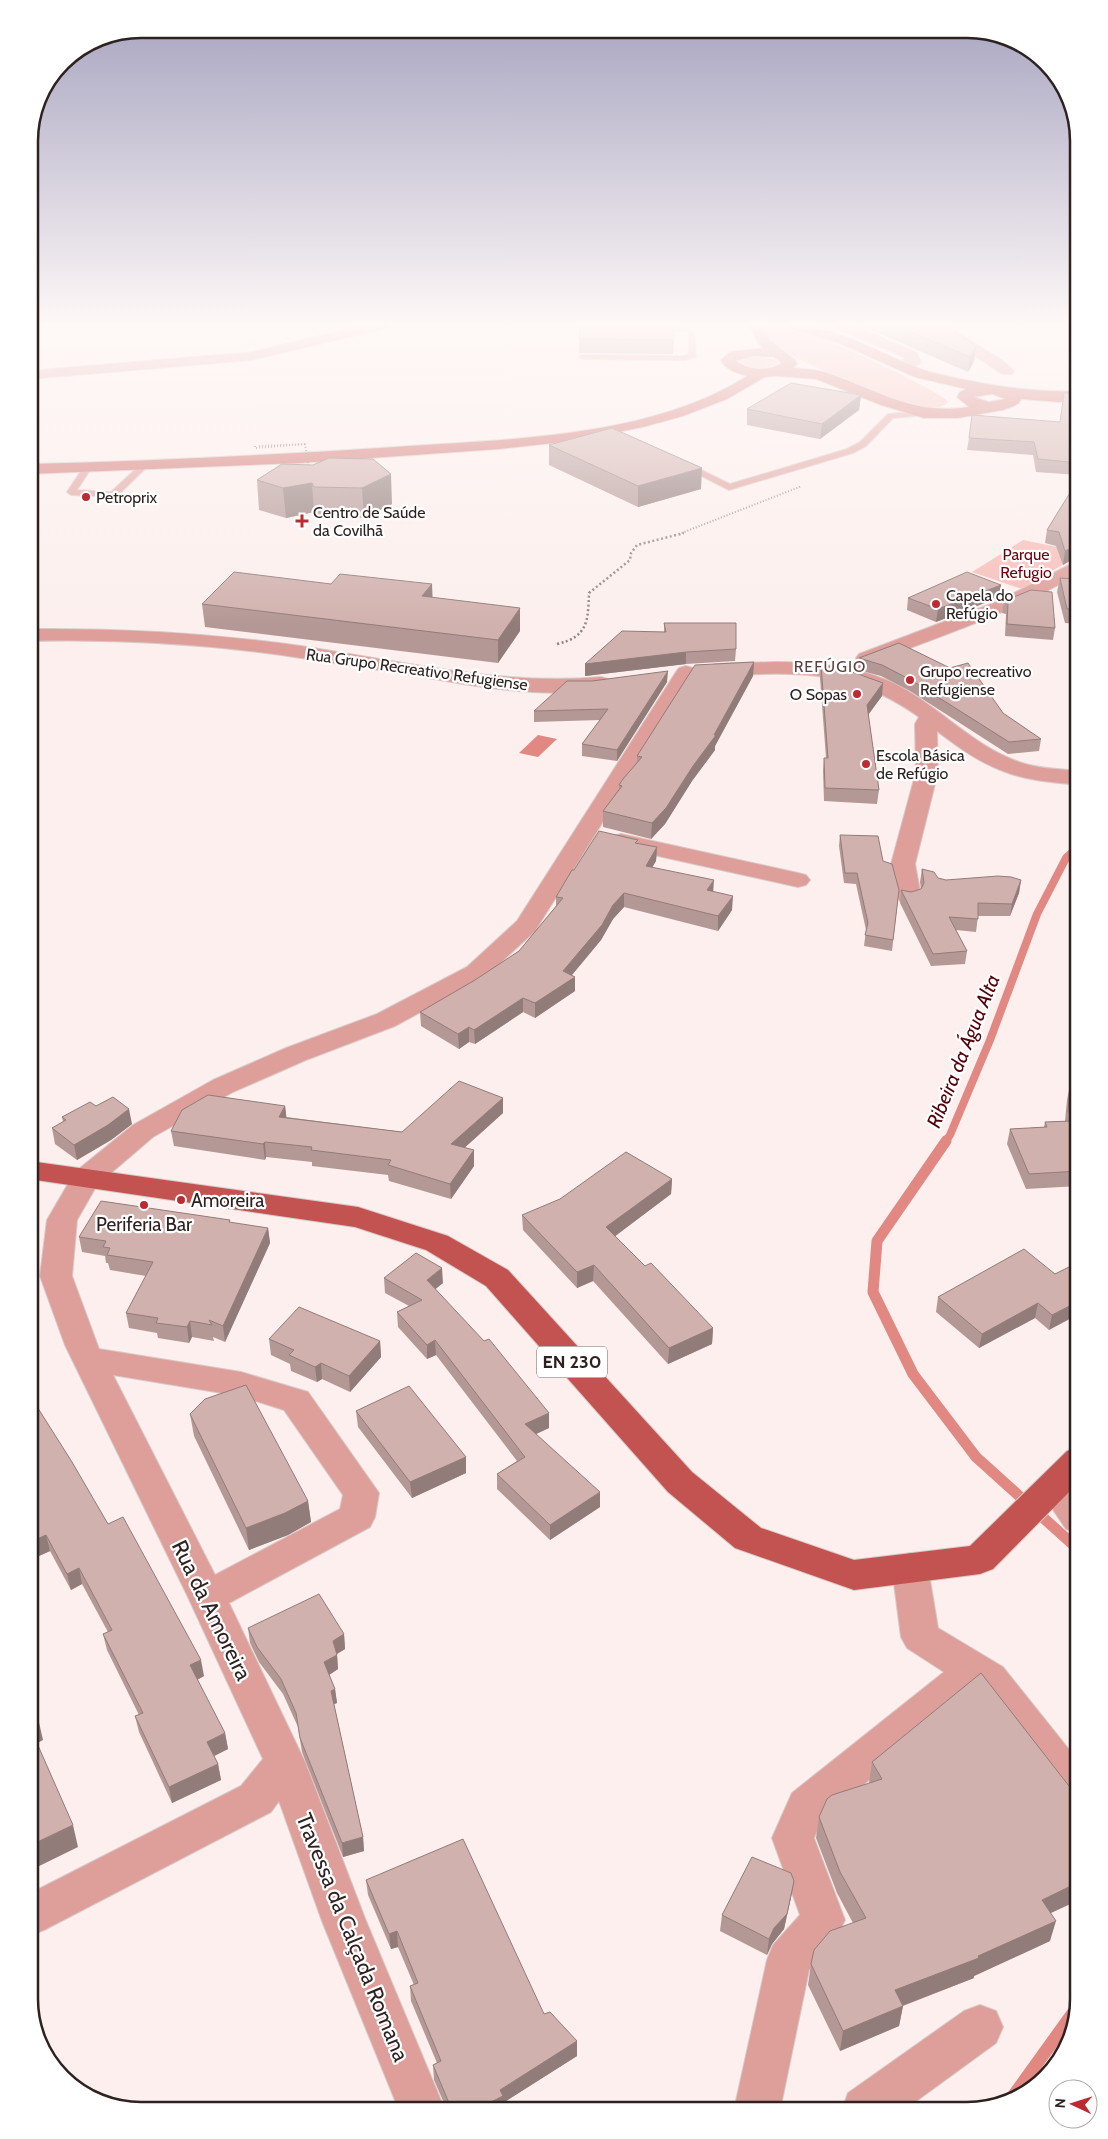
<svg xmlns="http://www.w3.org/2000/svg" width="1108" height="2139" font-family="Cabin,sans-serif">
<rect width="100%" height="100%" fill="#fcefed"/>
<path fill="#f7beb9" d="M767 325C784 326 803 331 819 337 837 344 941 391 948 402 928 426 806 362 781 350 771 343 769 336 767 325Z
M754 356 776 360 778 363C767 370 749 370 740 362L743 358Z
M1023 540 1077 551 1062 565 1022 589 972 572Z"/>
<path fill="#e18882" d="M538 735 557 739 538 757 519 753Z"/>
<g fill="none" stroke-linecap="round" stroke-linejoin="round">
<path stroke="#e18882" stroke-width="8" d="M945 1142 950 1135 990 1040 1037 914 1066 858 1079 846"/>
<path stroke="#e18882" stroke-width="11" d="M946 1141 877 1241 873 1292 913 1374 976 1457 1079 1550"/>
<path stroke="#e18882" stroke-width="13" d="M1009 2102 1076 2009"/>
<g stroke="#d7cac8" stroke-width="2">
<path id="lane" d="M656 325 694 329 696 357 684 360 583 359 579 357 583 355 683 356 689 354V332L654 329 651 327Z
M924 411 928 413 927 415 893 418 866 446 853 453 729 490 682 466 689 464 730 484 847 449 860 442 888 414Z
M142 463 149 465 116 497 71 495 67 492 85 465 92 467 77 490 111 492Z"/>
</g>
<g stroke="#d7cac8" stroke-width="2">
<path id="street" d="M364 325H389L387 328 252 360 29 379V371L252 352Z
M834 325H853L917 353 921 362C917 368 904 371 897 369L895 366 906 358 836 328Z
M929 325H946L1002 360 1014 371 1012 374H1002Z
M1079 560V573C1015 612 943 635 873 662L866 664 859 662 856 658 859 654 996 602Z
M29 629C120 628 210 633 301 646 400 661 500 686 601 677L608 679 611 683 608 687C552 701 474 686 417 676 378 670 339 664 301 658 210 644 120 639 29 641Z
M775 662C816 662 860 666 897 685 940 707 973 746 1019 762 1038 769 1060 769 1079 771V785C1054 782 1027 781 1003 771 978 762 957 746 937 731L938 772 915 864 921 896 918 901 909 903 900 901 897 896 891 864 916 772 915 724 919 717C851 668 796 672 716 676L709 674 706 670 709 666 716 664Z
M686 666 693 668 696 672 535 931 485 977 395 1026 306 1060 233 1092 153 1137 97 1185 77 1220 72 1276 99 1349 241 1372 308 1392 379 1493 375 1517 370 1527 229 1603 305 1762 366 1921 445 2110H399L322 1921 279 1801 271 1812 44 1930 29 1936V1894L241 1786 263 1759 188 1597 65 1345 40 1276 47 1220 75 1172 133 1125 213 1080 286 1048 377 1014 467 967 517 921 676 672 679 668ZM113 1375 240 1396 284 1410 343 1495 340 1509 215 1575Z
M621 834 798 873 806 875 810 880 806 885 798 887 613 846 609 841 613 836Z
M1055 1472C1086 1482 1079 1506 1079 1533L1066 1529 1037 1486 1043 1476Z
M910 1553 923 1558 928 1568 938 1628 1003 1667 1079 1762V1811L1065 1806 976 1691 822 1819 814 1838 845 1920 838 1934 809 1970 780 2110H734L767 1960 773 1945 800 1915 772 1838 792 1793 944 1672 907 1648 901 1637 892 1568 897 1558Z
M980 2005 996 2011 1003 2027 996 2043 904 2110H842L848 2093 964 2011Z"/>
</g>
<g stroke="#d7cac8" stroke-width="2">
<path id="secondary" d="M751 325H765L770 340 795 360 797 364 793 368C803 369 815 369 824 372 876 389 912 416 969 407L957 397 960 392 966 389 915 377 839 343 788 328 786 325C839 325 876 353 924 370 935 374 949 376 961 379 1000 387 1039 393 1079 391V400L1059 402 1021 399 1019 403 1014 406 1003 410 958 418H924L881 405 816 379 776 376 765 377 727 399 683 416 643 427 572 441 499 449 300 463 29 474V464C151 461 273 455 395 447 507 439 651 438 747 376 738 373 726 371 721 360L730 352 763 348 757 342ZM752 356 774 357 782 363C769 372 748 370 736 361ZM992 394 1005 399 989 402 974 397Z"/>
</g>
<g stroke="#d7cac8" stroke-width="2">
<path id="primary" d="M29 1161 358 1207 448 1236 508 1270 692 1472 761 1528 854 1560 970 1546 1067 1451 1079 1447V1482L993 1569 980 1574 854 1590 735 1548 668 1492 486 1286 426 1250 355 1227 29 1179Z"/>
</g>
<path stroke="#918583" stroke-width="2" stroke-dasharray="1 2" stroke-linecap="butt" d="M679 534 802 486"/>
<path stroke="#918583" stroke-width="2.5" stroke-dasharray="2 2.5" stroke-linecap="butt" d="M557 644C588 637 588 621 589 593L630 560 631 553 637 545 684 533"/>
<use href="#lane" fill="#de9f9a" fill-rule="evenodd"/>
<use href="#street" fill="#de9f9a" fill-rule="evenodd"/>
<use href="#secondary" fill="#d0746f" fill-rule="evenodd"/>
<use href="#primary" fill="#c35350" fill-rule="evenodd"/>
<path stroke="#918583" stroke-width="2" stroke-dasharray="1 2" stroke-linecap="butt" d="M305 444 309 469
M255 446V448L306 444 258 446"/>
</g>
<path fill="#b49896" d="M860 325H943L976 346 974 361 968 372Z
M579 339 674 340 673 354 579 353Z
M1064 393 1079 394V475L1036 472 1033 455 967 450 969 438 1060 422Z
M861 395 859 410 820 439 747 425V409Z
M549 445 701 489 638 507 549 465Z
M329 458 392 504 364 518 317 516 314 512 286 518 259 510 257 480 313 465Z
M1079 478V559H1073L1063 565 1056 546 1045 543 1047 530Z
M1079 563V624L1065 623 1057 592 1060 578 1072 579 1073 574H1076L1077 564Z
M331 584H432V598L520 631 498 663 205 627 202 604Z
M1001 585 1000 597 936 622 907 610 908 598Z
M1031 590 1055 628 1053 640 1005 636 1006 614 1002 613 1004 601Z
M664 623 736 649 735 661 686 664 585 676V664L664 632Z
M899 643 1041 739 1039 751 1008 754 910 691 881 676 858 670 859 658Z
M754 662 753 676 715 746V750L692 781 665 824 651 839 603 827V811L619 789V785L637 762V756Z
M821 665 882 696 868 714 879 790 877 804 824 801 823 771 824 758H826L820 678Z
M667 682 617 761 582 756V744L600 720 534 722V711Z
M840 835 883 861 899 890 892 951 864 946 866 930 856 884 844 883 839 846Z
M638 844 657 847 656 861 652 867 713 891 732 910 718 931 624 907 613 919 601 940 572 975 575 991 535 1018 523 1012 475 1044 469 1042 459 1049 421 1026 420 1012 475 980 519 951 556 906V897L574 870Z
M922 869 938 878 946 880H1021L1019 893 1010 916H978L976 932 956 930 967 951 965 964 931 966 900 903 901 890 911 892 921 889 920 882Z
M1070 1085 1079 1086V1129H1076L1079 1137V1186L1026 1189 1007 1144 1010 1129 1044 1127 1045 1122 1065 1121 1067 1100Z
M503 1098V1113L464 1148 474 1150V1166L451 1199 389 1181 388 1175 312 1166V1162L266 1157 265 1160 174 1146 171 1131 285 1106 286 1117 402 1132Z
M96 1106 132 1124 111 1140 77 1160 55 1144 52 1128 63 1122 62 1117Z
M672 1179 671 1194 615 1236 645 1266 713 1328 712 1344 668 1364 593 1281 577 1288 523 1230 522 1215Z
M230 1220V1223L268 1228 270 1243 225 1342 213 1337 214 1341 192 1337 189 1343 158 1338 157 1333 129 1328 126 1313 146 1276 110 1270 108 1263H106L105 1256 82 1252 79 1237Z
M1079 1238V1262L1073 1257 1076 1242Z
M1079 1262 1049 1330 1035 1318 979 1348 936 1312 938 1297 1055 1274Z
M384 1278 443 1283 435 1289 549 1428 536 1434 600 1507 550 1540 497 1489V1474L517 1461 436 1355 427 1359 398 1327 397 1312 409 1306 385 1293Z
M269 1339 380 1341 381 1357 350 1392 322 1379 317 1382 291 1371 290 1364 271 1355Z
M29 1394 108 1524 204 1676 197 1680 225 1733 228 1749 214 1756 218 1764 221 1780 172 1803 139 1732 135 1716 139 1715 107 1650 103 1634 108 1632 82 1584 71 1590 50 1551 39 1556 29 1538Z
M356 1411 466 1457V1473L412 1498 358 1427Z
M190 1414 308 1501 311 1522 288 1535 249 1550 194 1436Z
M248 1628 344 1634 345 1649 337 1654 338 1669 329 1675 335 1689 337 1703 334 1704 363 1837 364 1851 343 1857 302 1752 298 1727 283 1694 259 1662 250 1643Z
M872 1762 1051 1913 1050 1941 974 1976V1978L903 2006 899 2026 840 2051 808 1985 811 1964 853 1923 837 1893 816 1838 819 1817 869 1783Z
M366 1880 544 2014 577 2056 503 2103V2110H447L434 2080 433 2065 437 2063 411 2001 410 1986 414 1985 398 1947 391 1949 368 1895Z
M794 1881 791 1897 784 1929 772 1944 767 1955 720 1931 722 1915Z"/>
<path fill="#927c7a" d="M976 346 974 361 968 372 970 357Z
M861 395 859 410 820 439 822 424Z
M702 468 701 489 638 507V486Z
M391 474 392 504 364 518 362 488Z
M312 483 314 512 286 518 283 488Z
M1079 545V558L1073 559 1063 565 1065 551 1075 546Z
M432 584 433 607 422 596Z
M1001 585 1000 597 936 622 938 609Z
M520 608V631L498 663V640Z
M686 652V664L585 676V664Z
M754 662 753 676 715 746V750L692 781 665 824 651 839 652 823 714 735Z
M668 671 667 682 617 761V750Z
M883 683 882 696 866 718 867 705Z
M657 847 656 861 645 880 646 866Z
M714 880 713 894 707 890Z
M1021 880 1019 893 1010 916 1012 904Z
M624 893V907L613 919 601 940 566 982 575 977V991L535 1018V1003L613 905Z
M733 896 732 910 718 931V916Z
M523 998V1012L475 1044 474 1030Z
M469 1027V1042L459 1049 458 1034Z
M503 1098V1113L451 1160V1144Z
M285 1106 287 1121 279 1117Z
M129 1109 132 1124 111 1140 77 1160 74 1145Z
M265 1142 266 1157 265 1160 263 1144Z
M474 1150V1166L451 1199 450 1184Z
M672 1179 671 1194 606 1243V1227Z
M268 1228 270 1243 225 1342 223 1326Z
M594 1265 593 1281 577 1288V1272Z
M442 1268 443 1283 428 1295 427 1280Z
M1079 1301V1314L1049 1330 1052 1315Z
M1038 1303 1035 1318 979 1348 982 1334Z
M190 1321 192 1337 189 1343 187 1327Z
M713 1328 712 1344 668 1364 669 1348Z
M435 1340 436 1355 427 1359V1345Z
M380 1341 381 1357 350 1392 349 1376Z
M321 1363 322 1379 317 1382 315 1367Z
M549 1413V1428L525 1439V1424Z
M466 1457V1473L412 1498 410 1482Z
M600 1492V1507L550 1540V1525Z
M308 1501 311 1522 288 1535 249 1550 246 1528Z
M46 1535 50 1551 39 1556 35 1540Z
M79 1568 82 1584 71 1590 67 1574Z
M344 1634 345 1649 335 1655 333 1641Z
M337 1655 338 1669 326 1677 324 1662Z
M201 1660 204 1676 193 1682 190 1665Z
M335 1689 337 1703 332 1705 331 1691Z
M38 1718 43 1740 34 1745 29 1727V1723Z
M225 1733 228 1749 210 1758 207 1742Z
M218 1764 221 1780 172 1803 169 1787Z
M73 1825 78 1847 29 1871V1846Z
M363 1837 364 1851 343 1857 342 1843Z
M794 1881 791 1897 784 1929 772 1944 767 1955 769 1939Z
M1079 1882V1900L1036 1920 1042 1900Z
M1056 1921 1050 1941 974 1976V1978L891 2010 895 1990 978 1956Z
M397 1931 398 1947 391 1949 389 1934Z
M903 2006 899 2026 840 2051 843 2031Z
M577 2041V2056L503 2103V2110H475L500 2090Z"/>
<path fill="#d1b1ae" stroke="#927c7a" d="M580 325H673L674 340 579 339Z
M894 325H943L976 346 970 357Z
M791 383 861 395 822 424 747 409Z
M1064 393 1079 394V463L1038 459 1034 442 969 438 972 415 1060 422Z
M612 428 702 468 638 486 549 445Z
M329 458 373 459 391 474 362 488 314 487 312 483 283 488 257 480 282 464 313 465Z
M1079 478V545L1075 546 1065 551 1059 532 1047 530Z
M234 572 331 584 340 574 432 584 422 596 520 608 498 640 202 604Z
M967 572 1001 585 938 609 908 598Z
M1073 574H1079V609H1067L1060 578 1075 579Z
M1031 590 1052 592 1055 628 1007 624 1008 602 1004 601Z
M664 623H736V649L686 652 585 664 622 631 666 632Z
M899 643 950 668 968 663 1003 713 1041 739 1009 742 911 680 882 665 859 658Z
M754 662 714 735H716L693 766 666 808 652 823 603 811 622 786 619 785 623 779 642 757 637 756 695 665Z
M821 665 847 670 883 683 867 705 879 790 825 788 824 758H828Z
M668 671 617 750 582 744 608 709 534 711 567 681H592Z
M599 831 638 840 635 843 657 847 646 866 714 880 707 890 733 896 718 916 624 893 613 905 602 925 563 971 575 977 535 1003 523 998 474 1030 469 1027 458 1034 420 1012 475 980 519 951 563 898 556 897 572 870H574Z
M840 835 878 836 883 861 892 864 899 890 893 940 865 935 868 923 857 873H845Z
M922 869 934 872 938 878 946 880 998 876 1011 877 1021 880 1012 904 978 903V919L949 917 967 951 933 954 901 890 911 892 921 889 924 883Z
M459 1081 503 1098 451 1144 474 1150 450 1184 388 1165 391 1160 311 1150 312 1147 265 1142 263 1144 171 1131 182 1110 208 1095 285 1106 279 1117 402 1132Z
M1070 1085 1079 1086V1114L1068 1112Z
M113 1097 129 1109 108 1125 74 1145 52 1128 66 1120 62 1117 90 1102 96 1106Z
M1072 1121 1079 1137V1162H1078L1079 1164V1171L1029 1174 1010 1129 1047 1127 1045 1122Z
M626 1152 672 1179 606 1227 645 1266 651 1263 713 1328 669 1348 594 1265 577 1272 522 1215 560 1199Z
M101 1201 230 1220 229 1222 268 1228 223 1326 209 1320 212 1325 190 1321 187 1327 156 1323 158 1318 126 1313 153 1262 107 1255 110 1248 103 1247 106 1241 79 1237Z
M1079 1238V1245L1076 1242Z
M1024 1249 1055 1274 1079 1262V1301L1052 1315 1038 1303 982 1334 938 1297Z
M416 1253 442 1268 427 1280 484 1341 489 1339 549 1413 525 1424 600 1492 550 1525 497 1474 525 1457 435 1340 427 1345 397 1312 422 1300 384 1278Z
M299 1307 380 1341 349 1376 321 1363 315 1367 289 1355 294 1350 269 1339Z
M246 1385 308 1501 285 1513 246 1528 190 1414 205 1399Z
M409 1386 466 1457 410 1482 356 1411Z
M29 1394 72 1462 108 1524 123 1517 201 1660 190 1665 225 1733 207 1742 218 1764 169 1787 135 1716 143 1713 103 1634 112 1630 79 1568 67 1574 46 1535 35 1540 29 1529Z
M319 1594 344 1634 333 1641 337 1655 324 1662 335 1689 331 1691 363 1837 342 1843 300 1738 296 1713 281 1679 257 1647 248 1628Z
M981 1673 1069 1786 1079 1790V1882L1042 1900 1056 1921 978 1956 979 1958 895 1990 903 2006 843 2031 811 1964 814 1950 830 1931 866 1918 840 1872 819 1817 827 1799 832 1795 882 1779 872 1762Z
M29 1702 38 1718 29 1723Z
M29 1725 73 1825 29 1846Z
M463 1839 544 2014 550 2012 577 2041 500 2090 503 2096 475 2110H452L433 2065 441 2061 410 1986 418 1983 397 1931 389 1934 366 1880Z
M752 1857 791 1873 794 1881 787 1914 774 1928 769 1939 722 1915Z"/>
<linearGradient id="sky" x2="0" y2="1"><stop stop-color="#a5a2bf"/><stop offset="0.52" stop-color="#fef8f7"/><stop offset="1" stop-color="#fef8f7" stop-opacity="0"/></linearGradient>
<rect width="1108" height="625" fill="url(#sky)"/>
<g fill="#bb2b31" stroke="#fff" stroke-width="2">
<circle cx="86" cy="497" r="5"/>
<path d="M299.5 513.5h5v5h5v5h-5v5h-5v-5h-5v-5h5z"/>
<circle cx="936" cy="604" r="5"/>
<circle cx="910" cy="680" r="5"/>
<circle cx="857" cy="694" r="5"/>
<circle cx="866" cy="764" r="5"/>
<circle cx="181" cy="1200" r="5"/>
<circle cx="144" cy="1205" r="5"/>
</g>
<g text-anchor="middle" stroke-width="4.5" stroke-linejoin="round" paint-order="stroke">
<g font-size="16" fill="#2e2221" stroke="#fff" text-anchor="start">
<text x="96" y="503">Petroprix</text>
<text x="313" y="518">Centro de Saúde<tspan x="313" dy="18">da Covilhã</tspan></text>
<text x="946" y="601">Capela do<tspan x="946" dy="18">Refúgio</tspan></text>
<text x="920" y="677">Grupo recreativo<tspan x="920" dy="18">Refugiense</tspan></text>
<text x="847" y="700" text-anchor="end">O Sopas</text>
<text x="876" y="761">Escola Básica<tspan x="876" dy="18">de Refúgio</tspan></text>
</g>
<g font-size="16" fill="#720110" stroke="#fff">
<text x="1026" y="560">Parque<tspan x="1026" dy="18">Refugio</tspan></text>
</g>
<g font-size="16" letter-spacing="1" fill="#5a403e" stroke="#fff">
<text x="830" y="672">REFÚGIO</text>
</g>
<g font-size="16" fill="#2e2221" stroke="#fff">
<text transform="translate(417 669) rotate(8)" y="6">Rua Grupo Recreativo Refugiense</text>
</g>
<rect fill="#fff" stroke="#6d6464" stroke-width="1" x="537" y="1346.5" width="70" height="31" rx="4"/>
<g font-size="18" font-weight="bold" fill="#2e2221">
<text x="572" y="1368">EN 230</text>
</g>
<g font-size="19" fill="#2e2221" stroke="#fff" text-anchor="start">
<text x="191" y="1207">Amoreira</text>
<text x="144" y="1231" text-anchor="middle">Periferia Bar</text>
</g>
<g font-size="20" font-style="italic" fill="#54020a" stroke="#fff">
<text transform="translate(963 1051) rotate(-68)" y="7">Ribeira da Água Alta</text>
</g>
<g font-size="22" fill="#2e2221" stroke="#fff">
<text transform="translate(212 1610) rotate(64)" y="8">Rua da Amoreira</text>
<text transform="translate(353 1937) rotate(68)" y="8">Travessa da Calçada Romana</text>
</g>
</g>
<path d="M0 0H1108V2139H0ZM141 38H967A103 103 0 0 1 1070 141V1999A103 103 0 0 1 967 2102H141A103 103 0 0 1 38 1999V141A103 103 0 0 1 141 38Z" fill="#fff" fill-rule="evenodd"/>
<path fill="none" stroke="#2e2221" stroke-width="2.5" d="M141 38H967A103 103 0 0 1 1070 141V1999A103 103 0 0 1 967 2102H141A103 103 0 0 1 38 1999V141A103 103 0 0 1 141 38Z"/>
<g transform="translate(1073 2104) rotate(274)"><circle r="24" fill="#ffffff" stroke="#aba7a6"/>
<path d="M0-4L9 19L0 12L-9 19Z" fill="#bb2b31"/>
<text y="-8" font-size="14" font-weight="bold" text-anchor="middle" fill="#2e2221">N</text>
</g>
</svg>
